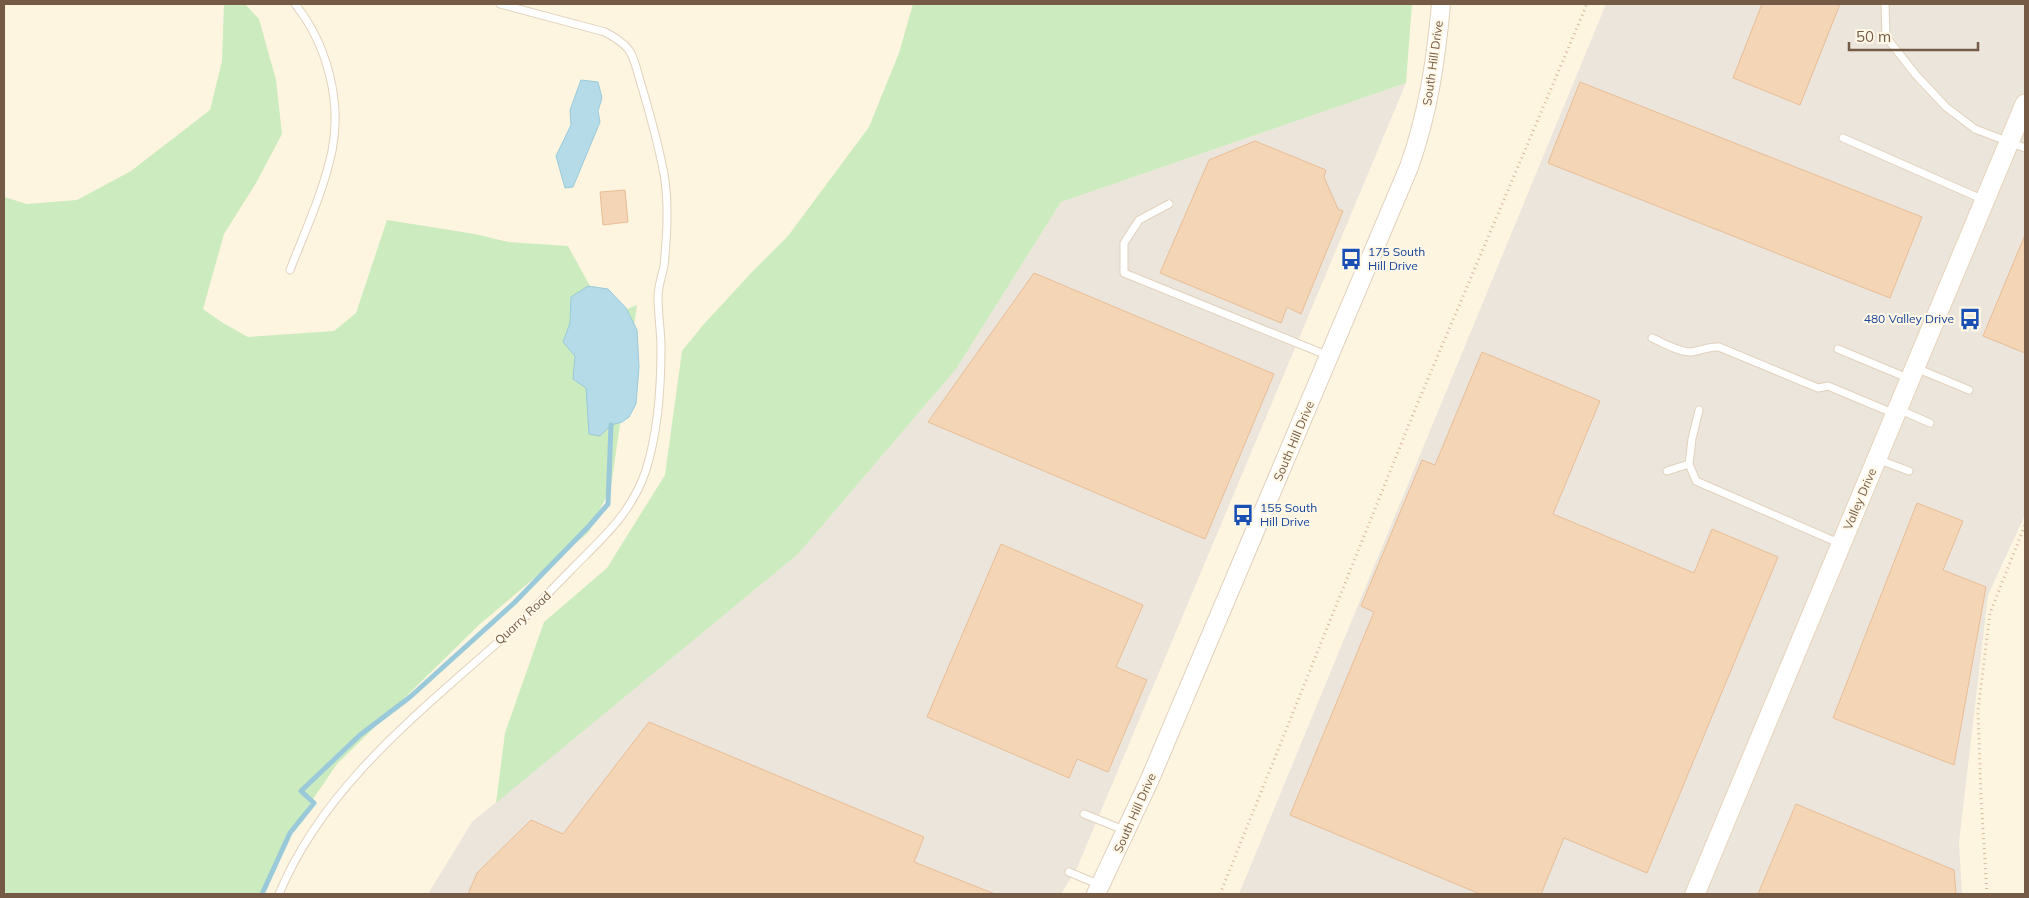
<svg xmlns="http://www.w3.org/2000/svg" width="2029" height="898" font-family="Mulish,sans-serif">
<rect width="100%" height="100%" fill="#fdf5e0"/>
<path fill="#ebe5dc" d="M1606 4H2025V515L1988 595 1959 842 1962 894H1239Z
M1406 83 1077 868 1061 894H428L472 822 798 554 956 369 1061 202Z"/>
<path fill="#ccebbe" d="M224 4H245L259 19 276 80 282 134 256 183 224 234 203 309 223 323 248 337 334 331 356 313 387 220 475 234 508 242 568 246 607 317 637 305 611 487 589 532 480 624 337 764 287 837 262 894H4V197L27 204 77 200 131 171 210 110 222 61Z
M913 4H1412L1406 83 1061 202 956 369 798 554 496 803 505 733 544 622 607 568 665 475 682 351 704 324 752 272 788 236 869 127 899 53Z"/>
<path fill="#b4dbe7" stroke="#9acada" d="M581 80 598 82 602 98 598 111 600 122 573 187 565 188 556 156 571 125 570 110Z
M588 286 608 289 626 308 637 330 639 367 636 404 629 417 622 422 611 425 600 436 589 434 586 388 573 379 575 356 563 342 570 323 571 297Z"/>
<g fill="none" stroke-linecap="round" stroke-linejoin="round">
<path stroke="#9acada" stroke-width="5" d="M262 894 290 833 314 803 301 791 360 735 410 697 514 603 589 526 608 504 611 425"/>
</g>
<path fill="#f4d5b6" stroke="#e8bd96" d="M1762 4H1840L1800 105 1733 78Z
M1580 82 1922 217 1890 298 1548 163Z
M1255 141 1326 170 1324 177 1338 209 1343 211 1301 314 1287 307 1281 323 1160 273 1209 160Z
M625 190 628 222 603 225 600 192Z
M2025 235V353L1983 336Z
M1034 273 1274 374 1205 539 928 422Z
M1482 352 1600 401 1553 514 1694 573 1712 529 1778 557 1647 873 1564 838 1541 894H1480L1290 815 1374 612 1361 606 1422 460 1435 465Z
M1917 503 1963 521 1943 570 1986 587 1954 765 1833 718Z
M1001 544 1143 605 1116 667 1147 680 1108 772 1077 759 1069 778 927 717Z
M649 722 924 837 914 862 995 894H468L477 873 531 820 563 834Z
M1796 804 1954 870 1956 894H1758Z"/>
<g fill="none" stroke-linecap="round" stroke-linejoin="round">
<g stroke="#e2d1bc" stroke-width="9">
<path id="service" d="M1885 4 1886 37 1916 75 1946 107 1975 129 2025 148
M1843 138 1984 200
M1169 204 1139 220 1124 243V273L1329 356
M290 270C305 231 323 193 332 151 342 101 327 44 295 4
M1652 338C1664 343 1678 352 1691 352 1700 351 1709 346 1719 347L1818 388 1828 386 1895 414
M1838 349 1910 379
M1916 368 1969 390
M1898 409 1930 423
M1877 459 1909 471
M1689 464 1692 439 1699 410
M1667 471 1689 464 1696 481 1841 544
M1084 814 1124 830
M1069 872 1100 885
M279 894C326 781 427 707 515 627 534 609 551 590 569 572 601 539 631 515 646 470 658 432 661 388 661 348 661 331 658 314 658 297 658 286 662 276 664 266 667 235 669 204 664 174 658 143 650 114 641 84 637 72 636 61 629 50 623 42 614 37 605 32L500 4"/>
</g>
<g stroke="#e2d1bc" stroke-width="20">
<path id="tertiary" d="M1096 894 1150 779 1409 167C1428 114 1436 60 1441 4"/>
</g>
<g stroke="#e7d3b9" stroke-width="21">
<path id="secondary" d="M1695 894 2025 104"/>
</g>
<path stroke="#d9b89a" stroke-width="3" stroke-dasharray="1 4" stroke-linecap="butt" d="M1220 894 1416 407 1587 4
M1987 894 1981 797 1978 710 1990 613 2025 525"/>
<use href="#service" stroke="#fff" stroke-width="7"/>
<use href="#tertiary" stroke="#fff" stroke-width="18"/>
<use href="#secondary" stroke="#fff" stroke-width="19"/>
</g>
<defs>
<g id="bus-bare" transform="scale(1.725)"><path d="M-5-6H5V4H4V6H2V4H-2V6H-4V4H-5ZM-3.5-4V0h7V-4ZM-3.5 1.2v1.5H-2V1.2ZM2 1.2v1.5H3.5V1.2Z" fill="#1a4fb4" stroke="#fff8e7" stroke-width="2.5" paint-order="stroke"/></g>
</defs>
<g fill-rule="evenodd">
<use href="#bus-bare" x="1351" y="259"/>
<use href="#bus-bare" x="1970" y="319"/>
<use href="#bus-bare" x="1243" y="515"/>
</g>
<g text-anchor="middle" stroke-width="4" stroke-linejoin="round" paint-order="stroke">
<g font-size="12" fill="#755b46" stroke="#fff8e7">
<text transform="translate(1433 63) rotate(-82)" y="4">South Hill Drive</text>
<text transform="translate(1294 441) rotate(-67)" y="4">South Hill Drive</text>
<text transform="translate(1860 499) rotate(-67)" y="4">Valley Drive</text>
<text transform="translate(523 618) rotate(-43)" y="4">Quarry Road</text>
<text transform="translate(1135 813) rotate(-66)" y="4">South Hill Drive</text>
</g>
<g font-size="12" fill="#164399" stroke="#fff8e7" text-anchor="start">
<text x="1368" y="256">175 South<tspan x="1368" dy="14">Hill Drive</tspan></text>
<text x="1954" y="323" text-anchor="end">480 Valley Drive</text>
<text x="1260" y="512">155 South<tspan x="1260" dy="14">Hill Drive</tspan></text>
</g>
</g>
<rect width="2029" height="898" fill="none" stroke="#755b46" stroke-width="10"/>
<path d="M1849 42v8h129v-8" fill="none" stroke="#755b46" stroke-width="2.5"/>
<text x="1856" y="42" font-size="15" fill="#755b46" stroke="#fff8e7" stroke-width="4" paint-order="stroke">50 m</text>
</svg>
